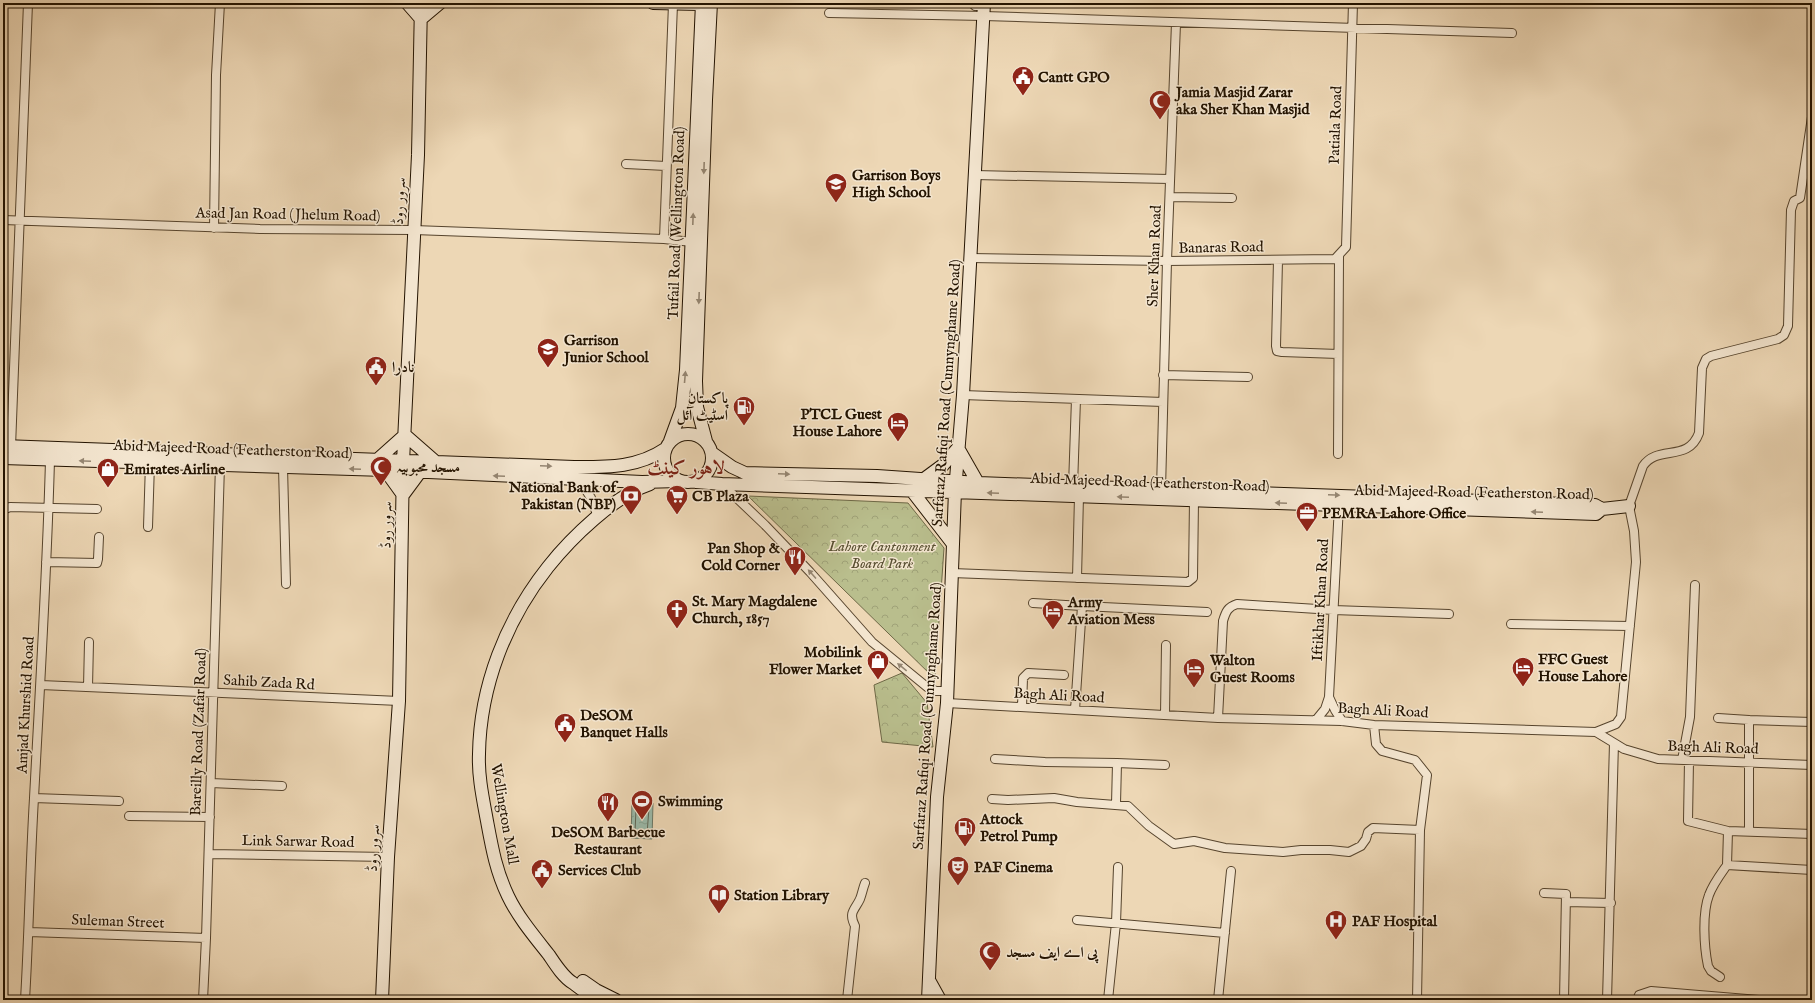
<svg xmlns="http://www.w3.org/2000/svg" width="1815" height="1003" font-family="'IM FELL English',Amiri,serif">
<defs>
<pattern id="forest-crowns" width="20" height="18" patternUnits="userSpaceOnUse"><rect width="20" height="18" fill="#b9be8d"/><path d="M2 6a3 3 0 1 1 6 0M12 15a3 3 0 1 1 6 0" fill="none" stroke="#9fa278"/></pattern>
<pattern id="water-ripples" width="26" height="14" patternUnits="userSpaceOnUse"><rect width="26" height="14" fill="#9abaaa"/><path d="M2 4q2-2 4 0t4 0M15 11q2-2 4 0t4 0" fill="none" stroke="#849f90"/></pattern>
</defs>
<rect width="100%" height="100%" fill="#edd7b5"/>
<filter id="stains"><feTurbulence type="fractalNoise" baseFrequency=".005" numOctaves="4"/><feColorMatrix values="0 0 0 0 .2 0 0 0 0 .09 0 0 0 0 .02 0 0 0 .5 -.17"/></filter>
<radialGradient id="worn" r=".72"><stop offset=".6" stop-color="#630" stop-opacity="0"/><stop offset="1" stop-color="#630" stop-opacity=".3"/></radialGradient>
<path fill="url(#forest-crowns)" stroke="#6e6846" d="M748 496 908 503 944 548 935 679Z
M902 673 927 703 933 747 882 742 874 685Z"/>
<path fill="url(#water-ripples)" stroke="#6a7766" d="M632 802 653 803 652 839 631 838Z"/>
<g fill="none" stroke-linecap="round" stroke-linejoin="round">
<path stroke="#5e6655" stroke-width="1" d="M638 807 649 808 647 834 635 833 636 808Z"/>
<g stroke="#56442d" stroke-width="10">
<path id="street" d="M972 3 975 6H984
M829 13 984 16 1512 33
M626 164 666 166
M975 175 1170 179
M1170 197 1232 198
M3 220 260 229 414 230 664 239 692 242
M214 228 216 75 220 3
M664 239 673 4
M970 258 1167 261 1335 259 1346 247 1353 3
M1278 260 1276 346 1277 351 1282 352 1338 354
M1163 375 1248 377
M963 395 1163 402
M11 447 28 3
M1338 454 1339 255
M283 467 286 584
M579 479 591 498 598 517
M722 484 765 525 810 572 872 642 927 687 936 691H947
M1073 486 1076 399
M1161 489 1167 261 1176 23
M3 512 5 509 10 507 97 509
M148 527 150 463
M46 562 97 563 98 559 99 537
M952 573 1188 582 1193 578 1194 500
M1077 578 1079 496
M1033 603 1082 606
M1511 624 1630 626
M41 685 399 701
M88 687 89 642
M1329 697 1335 710 1342 721
M947 703 1218 718 1342 721 1374 725 1596 732 1624 749 1658 759 1812 765
M1022 707 1023 678 1028 673 1064 675
M1075 710 1082 606 1207 612
M1165 715 1166 645
M1218 718 1223 621C1226 611 1228 607 1237 604L1333 610 1449 614
M1718 718 1749 720
M1316 720 1325 709 1329 697 1339 505
M1374 725 1376 744 1382 751 1415 760 1427 775 1420 830 1417 1000
M1596 732 1616 724 1621 717 1636 562 1634 531 1629 506 1643 466C1658 444 1688 463 1699 433L1702 368 1706 359 1711 356 1778 339 1784 335 1788 326 1791 210 1794 201 1800 198 1812 117
M995 759 1045 762 1117 763 1116 804
M1682 760 1690 717 1695 585
M1689 761 1688 821 1728 831 1812 834
M1117 763 1165 765
M211 783 282 786
M34 798 119 801
M992 799 1008 800 1054 798 1077 802 1128 806 1149 826 1174 844 1194 841 1225 848 1283 852 1301 850H1330L1349 852 1361 846 1366 839 1368 832 1373 828 1420 830
M129 816 210 817
M1728 831 1727 865 1812 870
M1749 831V720L1812 722
M209 854 388 857
M1544 893 1566 894 1564 1000
M1566 902 1611 903
M1077 920 1225 933
M29 932 206 938
M1720 977 1711 971 1708 966C1704 947 1702 913 1709 895 1713 884 1720 875 1727 865
M25 1000C29 933 30 865 34 798 40 685 47 573 50 460
M203 1000 206 938 220 465
M847 1000 855 926C848 912 855 910 860 899 862 894 863 888 865 883
M1108 1000 1116 923 1118 867
M1218 1000 1231 871
M1607 1000 1614 743
M1637 1000 1639 995 1651 991 1759 1000"/>
</g>
<g stroke="#231300" stroke-width="14">
<path id="secondary" d="M407 3 421 19 440 3
M653 3 702 4
M664 458a24 24 0 1 1 48 0a24 24 0 1 1-48 0Z
M670 441 682 408 686 370 702 3
M706 441 697 407 696 381 706 100 711 3
M3 446 574 467C607 467 637 468 665 449
M712 453 732 467 745 473 877 476 978 483 1595 505 1602 509
M3 458 385 470 642 482 678 481
M377 460 405 435 437 463
M385 470 403 495 420 472
M924 479 943 465 958 448 978 483
M696 482 722 484 1596 514 1602 509 1629 506
M912 491 953 544
M583 981 596 990 616 1000
M930 982 940 1000
M382 1000 388 857 399 701 403 462 418 155 421 3
M595 1000C587 993 581 989 573 983 563 977 555 964 549 955 534 936 518 917 508 896 496 871 492 848 487 821 483 799 478 776 479 754 480 686 506 620 548 567 571 538 614 496 650 484
M928 1000 937 797 947 703 955 491 963 395 984 3"/>
</g>
<use href="#street" stroke="#f3e5cf" stroke-width="8"/>
<use href="#secondary" stroke="#f3e5cf" stroke-width="12"/>
</g>
<defs><path id="oneway-solid" d="M-6-.8H1V-3.2L6.5 0L1 3.2V.8H-6Z"/></defs>
<g fill="#958672">
<use href="#oneway-solid" transform="translate(704 168) rotate(92)"/>
<use href="#oneway-solid" transform="translate(693 219) rotate(-88)"/>
<use href="#oneway-solid" transform="translate(699 298) rotate(92)"/>
<use href="#oneway-solid" transform="translate(685 377) rotate(-85)"/>
<use href="#oneway-solid" transform="translate(85 461) rotate(-178)"/>
<use href="#oneway-solid" transform="translate(546 466) rotate(2)"/>
<use href="#oneway-solid" transform="translate(355 469) rotate(-178)"/>
<use href="#oneway-solid" transform="translate(784 474) rotate(2)"/>
<use href="#oneway-solid" transform="translate(499 476) rotate(-178)"/>
<use href="#oneway-solid" transform="translate(993 493) rotate(-178)"/>
<use href="#oneway-solid" transform="translate(1334 495) rotate(2)"/>
<use href="#oneway-solid" transform="translate(1123 497) rotate(-178)"/>
<use href="#oneway-solid" transform="translate(1281 503) rotate(-178)"/>
<use href="#oneway-solid" transform="translate(1537 512) rotate(-178)"/>
<use href="#oneway-solid" transform="translate(812 574) rotate(-132)"/>
<use href="#oneway-solid" transform="translate(902 667) rotate(-141)"/>
</g>
<defs>
<g id="civic-pin" transform="scale(1.15)"><path d="M0 17L-7.5 6A9.5 9.5 0 1 1 7.5 6Z" fill="#8f2418" stroke="#f3e5cf"/><path d="M-.6-6.5H3V-4.5H.6V-3L4-1V1h2V6H-6V1h2V-1L-.6-3ZM-1.2 2.5V6h2.4V2.5Z" fill="#fff"/></g>
<g id="mosque-pin" transform="scale(1.15)"><path d="M0 17L-7.5 6A9.5 9.5 0 1 1 7.5 6Z" fill="#8f2418" stroke="#f3e5cf"/><path d="M3.5-4.9A6 6 0 1 0 3.5 4.9A5 5 0 1 1 3.5-4.9Z" fill="#fff"/></g>
<g id="school-pin" transform="scale(1.15)"><path d="M0 17L-7.5 6A9.5 9.5 0 1 1 7.5 6Z" fill="#8f2418" stroke="#f3e5cf"/><path d="M0-5L7-2L0 1L-7-2ZM-4 1L0 2.5L4 1V4Q0 6-4 4Z" fill="#fff"/></g>
<g id="fuel-pin" transform="scale(1.15)"><path d="M0 17L-7.5 6A9.5 9.5 0 1 1 7.5 6Z" fill="#8f2418" stroke="#f3e5cf"/><path d="M-5.5-6h7V0h2V4h1.3V-2.5L3-4.5l.8-.8L6-3V5H2.5V1h-1V6h-7ZM-4.2-4.7v3.2H.2V-4.7Z" fill="#fff"/></g>
<g id="hotel-pin" transform="scale(1.15)"><path d="M0 17L-7.5 6A9.5 9.5 0 1 1 7.5 6Z" fill="#8f2418" stroke="#f3e5cf"/><path d="M-6-4.5h1.5V1H6V5H4.5V3h-9V5H-6ZM-4 0a1.8 1.8 0 1 1 3.6 0ZM.5 0V-2.5h3Q6-2.5 6 0Z" fill="#fff"/></g>
<g id="shop-pin" transform="scale(1.15)"><path d="M0 17L-7.5 6A9.5 9.5 0 1 1 7.5 6Z" fill="#8f2418" stroke="#f3e5cf"/><path d="M-5-2.5h2.3a2.7 3.5 0 0 1 5.4 0H5L5.5 6h-11ZM-1.5-2.5h3a1.5 2.3 0 0 0-3 0Z" fill="#fff"/></g>
<g id="bank-pin" transform="scale(1.15)"><path d="M0 17L-7.5 6A9.5 9.5 0 1 1 7.5 6Z" fill="#8f2418" stroke="#f3e5cf"/><path d="M-6-4H6V4H-6ZM0-2.3a2.3 2.3 0 1 0 0 4.6a2.3 2.3 0 1 0 0-4.6Z" fill="#fff"/></g>
<g id="supermarket-pin" transform="scale(1.15)"><path d="M0 17L-7.5 6A9.5 9.5 0 1 1 7.5 6Z" fill="#8f2418" stroke="#f3e5cf"/><path d="M-6-5.5h2.5l.6 2H6L4.5 2H-2.5L-4.4-4H-6ZM-1.5 3.2a1.3 1.3 0 1 0 .1 0ZM3 3.2a1.3 1.3 0 1 0 .1 0Z" fill="#fff"/></g>
<g id="office-pin" transform="scale(1.15)"><path d="M0 17L-7.5 6A9.5 9.5 0 1 1 7.5 6Z" fill="#8f2418" stroke="#f3e5cf"/><path d="M-6-3h4V-5.5h4V-3h4V5H-6ZM-1-4.5V-3h2v-1.5ZM-6 0V1H6V0Z" fill="#fff"/></g>
<g id="restaurant-pin" transform="scale(1.15)"><path d="M0 17L-7.5 6A9.5 9.5 0 1 1 7.5 6Z" fill="#8f2418" stroke="#f3e5cf"/><path d="M-5-6h1v4h1v-4h1v4h1v-4h1v5L-1.5 .5V6h-2V.5L-5-1ZM5-6V6H3V1.5H1.5Q1.5-4 5-6Z" fill="#fff"/></g>
<g id="church-pin" transform="scale(1.15)"><path d="M0 17L-7.5 6A9.5 9.5 0 1 1 7.5 6Z" fill="#8f2418" stroke="#f3e5cf"/><path d="M-1.2-6h2.4v3.5h3.3v2.4h-3.3V6h-2.4V-.1h-3.3v-2.4h3.3Z" fill="#fff"/></g>
<g id="stadium-pin" transform="scale(1.15)"><path d="M0 17L-7.5 6A9.5 9.5 0 1 1 7.5 6Z" fill="#8f2418" stroke="#f3e5cf"/><path d="M0-5a6.5 5 0 1 0 0 10a6.5 5 0 1 0 0-10ZM-3.5-1.8h7v3.6h-7Z" fill="#fff"/></g>
<g id="theatre-pin" transform="scale(1.15)"><path d="M0 17L-7.5 6A9.5 9.5 0 1 1 7.5 6Z" fill="#8f2418" stroke="#f3e5cf"/><path d="M-5-5.5Q0-4 5-5.5V0Q5 5 0 6Q-5 5-5 0ZM-3.3-2.5H-1v1.5H-3.3ZM1-2.5H3.3v1.5H1ZM-2.8 1Q0 5.5 2.8 1Z" fill="#fff"/></g>
<g id="library-pin" transform="scale(1.15)"><path d="M0 17L-7.5 6A9.5 9.5 0 1 1 7.5 6Z" fill="#8f2418" stroke="#f3e5cf"/><path d="M-6-4Q-3-5.5-.7-3.5V5Q-3 3-6 4ZM6-4Q3-5.5 .7-3.5V5Q3 3 6 4Z" fill="#fff"/></g>
<g id="hospital-pin" transform="scale(1.15)"><path d="M0 17L-7.5 6A9.5 9.5 0 1 1 7.5 6Z" fill="#8f2418" stroke="#f3e5cf"/><path d="M-5-5h3v3.5h4V-5h3V5h-3V1.5h-4V5h-3Z" fill="#fff"/></g>
</defs>
<g fill-rule="evenodd">
<use href="#civic-pin" x="1023" y="77"/>
<use href="#mosque-pin" x="1160" y="101"/>
<use href="#school-pin" x="836" y="184"/>
<use href="#school-pin" x="548" y="349"/>
<use href="#civic-pin" x="376" y="367"/>
<use href="#fuel-pin" x="744" y="407"/>
<use href="#hotel-pin" x="898" y="423"/>
<use href="#mosque-pin" x="381" y="467"/>
<use href="#shop-pin" x="108" y="469"/>
<use href="#bank-pin" x="631" y="496"/>
<use href="#supermarket-pin" x="677" y="496"/>
<use href="#office-pin" x="1307" y="513"/>
<use href="#restaurant-pin" x="795" y="557"/>
<use href="#church-pin" x="677" y="610"/>
<use href="#hotel-pin" x="1053" y="611"/>
<use href="#shop-pin" x="878" y="661"/>
<use href="#hotel-pin" x="1523" y="668"/>
<use href="#hotel-pin" x="1194" y="669"/>
<use href="#civic-pin" x="565" y="724"/>
<use href="#stadium-pin" x="642" y="801"/>
<use href="#restaurant-pin" x="608" y="803"/>
<use href="#fuel-pin" x="965" y="828"/>
<use href="#theatre-pin" x="958" y="867"/>
<use href="#civic-pin" x="542" y="870"/>
<use href="#library-pin" x="719" y="895"/>
<use href="#hospital-pin" x="1336" y="921"/>
<use href="#mosque-pin" x="990" y="952"/>
</g>
<g text-anchor="middle" stroke-width="3" stroke-linejoin="round" paint-order="stroke">
<g font-size="15" font-weight="bold" fill="#231300" stroke="#f3e5cf" text-anchor="start">
<text x="1038" y="82">Cantt GPO</text>
<text x="1176" y="97">Jamia Masjid Zarar<tspan x="1176" dy="17">aka Sher Khan Masjid</tspan></text>
<text x="852" y="180">Garrison Boys<tspan x="852" dy="17">High School</tspan></text>
<text x="564" y="345">Garrison<tspan x="564" dy="17">Junior School</tspan></text>
<text x="392" y="372">نادرا</text>
<text x="728" y="403" text-anchor="end">پاکستان<tspan x="728" dy="17">اسٹیٹ آئل</tspan></text>
<text x="882" y="419" text-anchor="end">PTCL Guest<tspan x="882" dy="17">House Lahore</tspan></text>
<text x="396" y="472">مسجد محبوبیہ</text>
<text x="124" y="474">Emirates Airline</text>
<text x="616" y="492" text-anchor="end">National Bank of<tspan x="616" dy="17">Pakistan (NBP)</tspan></text>
<text x="692" y="501">CB Plaza</text>
<text x="1322" y="518">PEMRA Lahore Office</text>
<text x="780" y="553" text-anchor="end">Pan Shop &amp;<tspan x="780" dy="17">Cold Corner</tspan></text>
<text x="692" y="606">St. Mary Magdalene<tspan x="692" dy="17">Church, 1857</tspan></text>
<text x="1068" y="607">Army<tspan x="1068" dy="17">Aviation Mess</tspan></text>
<text x="862" y="657" text-anchor="end">Mobilink<tspan x="862" dy="17">Flower Market</tspan></text>
<text x="1538" y="664">FFC Guest<tspan x="1538" dy="17">House Lahore</tspan></text>
<text x="1210" y="665">Walton<tspan x="1210" dy="17">Guest Rooms</tspan></text>
<text x="580" y="720">DeSOM<tspan x="580" dy="17">Banquet Halls</tspan></text>
<text x="658" y="806">Swimming</text>
<text x="980" y="824">Attock<tspan x="980" dy="17">Petrol Pump</tspan></text>
<text x="608" y="837" text-anchor="middle">DeSOM Barbecue<tspan x="608" dy="17">Restaurant</tspan></text>
<text x="974" y="872">PAF Cinema</text>
<text x="558" y="875">Services Club</text>
<text x="734" y="900">Station Library</text>
<text x="1352" y="926">PAF Hospital</text>
<text x="1006" y="957">پی اے ایف مسجد</text>
</g>
<g font-size="15" fill="#231300" stroke="#f3e5cf">
<text transform="translate(1335 125) rotate(-88)" y="5">Patiala Road</text>
<text transform="translate(399 201) rotate(-87)" y="5">سرور روڈ</text>
<text transform="translate(288 214) rotate(1)" y="5">Asad Jan Road (Jhelum Road)</text>
<text transform="translate(676 223) rotate(-88)" y="5">Tufail Road (Wellington Road)</text>
<text transform="translate(1221 247) rotate(-1)" y="5">Banaras Road</text>
<text transform="translate(1154 256) rotate(-88)" y="5">Sher Khan Road</text>
<text transform="translate(946 393) rotate(-86)" y="5">Sarfaraz Rafiqi Road (Cunnynghame Road)</text>
<text transform="translate(233 449) rotate(2)" y="5">Abid Majeed Road (Featherston Road)</text>
<text transform="translate(1150 482) rotate(2)" y="5">Abid Majeed Road (Featherston Road)</text>
<text transform="translate(1474 492) rotate(1)" y="5">Abid Majeed Road (Featherston Road)</text>
<text transform="translate(386 525) rotate(-89)" y="5">سرور روڈ</text>
<text transform="translate(1320 600) rotate(-87)" y="5">Iftikhar Khan Road</text>
<text transform="translate(269 682) rotate(3)" y="5">Sahib Zada Rd</text>
<text transform="translate(1059 695) rotate(3)" y="5">Bagh Ali Road</text>
<text transform="translate(25 705) rotate(-87)" y="5">Amjad Khurshid Road</text>
<text transform="translate(1383 710) rotate(3)" y="5">Bagh Ali Road</text>
<text transform="translate(927 716) rotate(-86)" y="5">Sarfaraz Rafiqi Road (Cunnynghame Road)</text>
<text transform="translate(198 732) rotate(-88)" y="5">Bareilly Road (Zafar Road)</text>
<text transform="translate(1713 747) rotate(2)" y="5">Bagh Ali Road</text>
<text transform="translate(505 814) rotate(80)" y="5">Wellington Mall</text>
<text transform="translate(298 841) rotate(1)" y="5">Link Sarwar Road</text>
<text transform="translate(373 848) rotate(-87)" y="5">سرور روڈ</text>
<text transform="translate(118 921) rotate(2)" y="5">Suleman Street</text>
</g>
<g font-size="15" font-style="italic" fill="#584f31" stroke="#f3e5cf">
<text x="882" y="551">Lahore Cantonment<tspan x="882" dy="17">Board Park</tspan></text>
</g>
<g font-size="19" font-weight="bold" fill="#7a1f14" stroke="#f3e5cf">
<text x="686" y="474">لاہور کینٹ</text>
</g>
</g>
<rect width="1815" height="1003" fill="none" stroke="#edd7b5" stroke-width="16"/>
<rect x="4" y="4" width="1807" height="995" fill="none" stroke="#231300" stroke-width="2"/>
<rect x="8" y="8" width="1799" height="987" fill="none" stroke="#231300"/>
<rect width="100%" height="100%" filter="url(#stains)"/>
<rect width="100%" height="100%" fill="url(#worn)"/>
</svg>
